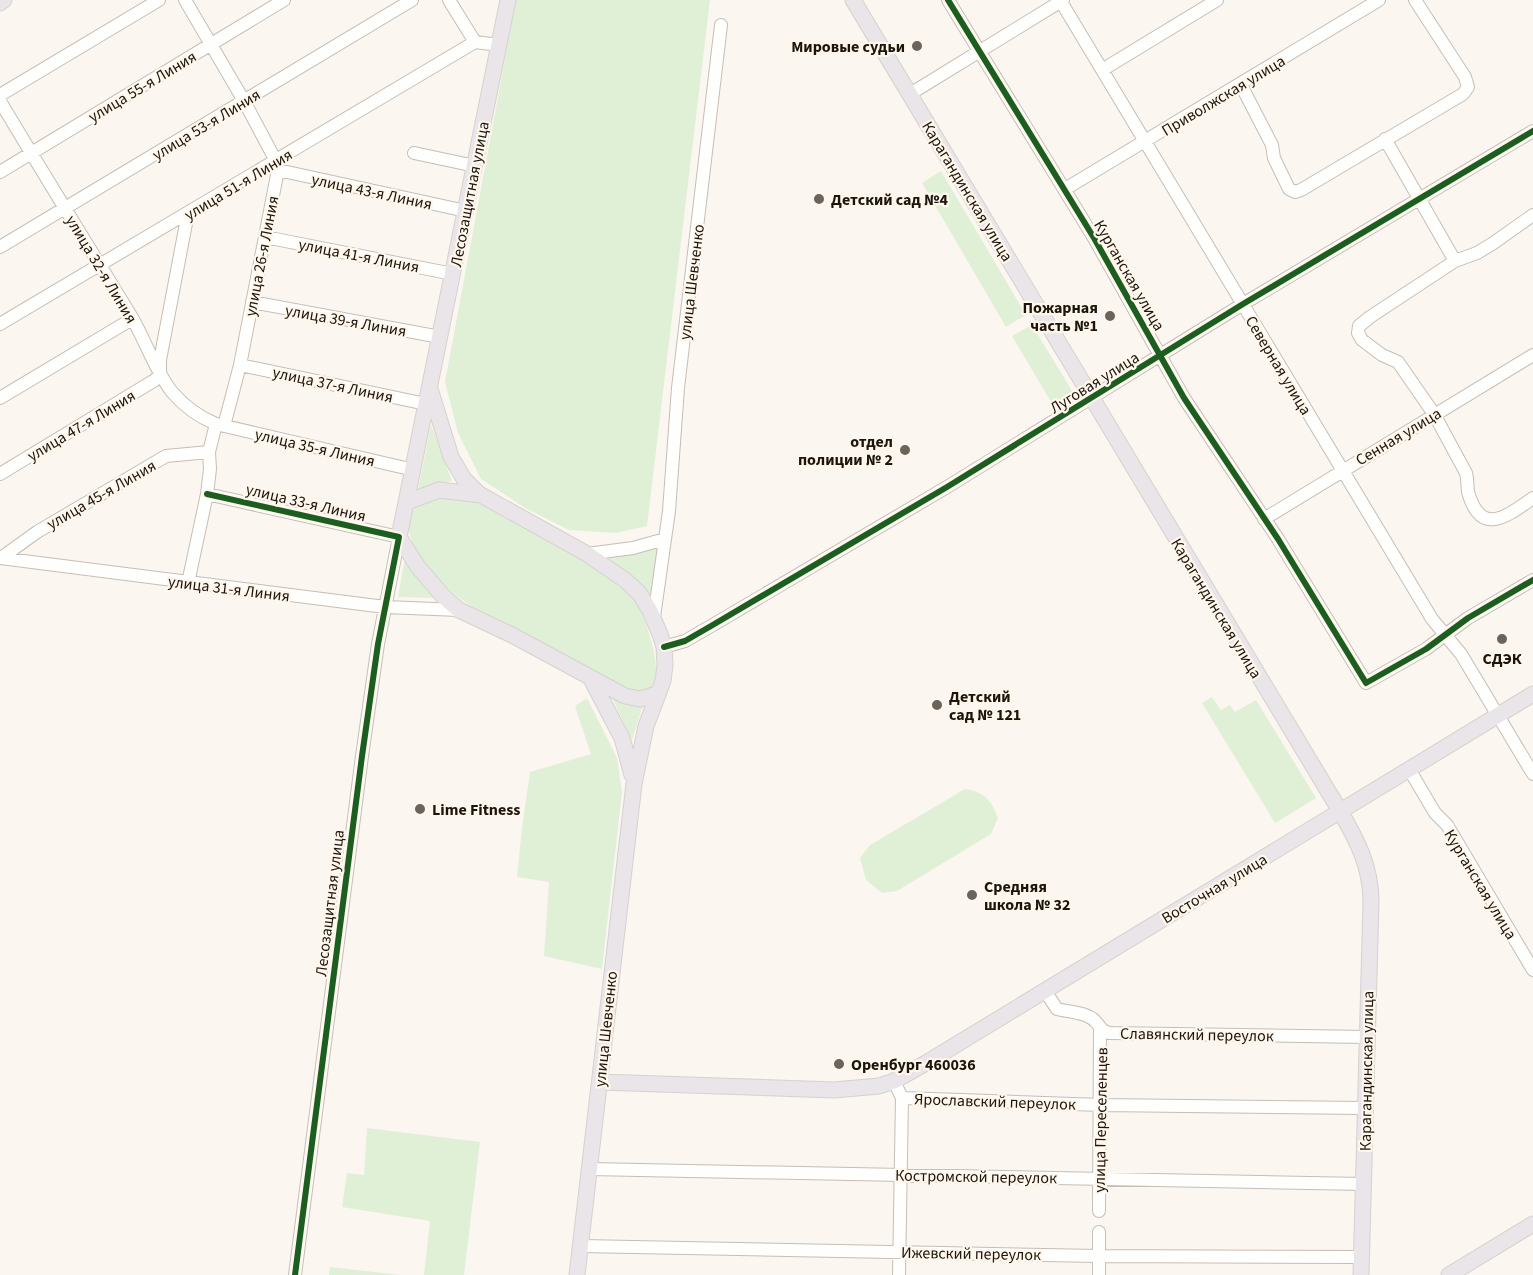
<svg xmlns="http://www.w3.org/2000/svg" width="1533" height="1275" font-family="'Source Sans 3',sans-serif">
<rect width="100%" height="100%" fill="#fbf6f0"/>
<path fill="#e0f0d7" d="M516 0H710L647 526 616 533 569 530 525 508 481 479 458 433 445 382Z
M941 171 1026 315 1006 327 922 183Z
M1032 325 1077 399 1057 412 1012 336Z
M431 425 452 481 418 489Z
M458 498 476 502C504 517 532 533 560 549 584 562 610 575 630 593 643 605 666 675 652 687 646 693 637 691 630 690 596 672 562 655 528 637 506 626 483 616 464 601 443 586 408 553 409 525 410 497 436 499 458 498Z
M660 545 653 595 604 560Z
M405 557 435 598 398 597Z
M1212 697 1221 710 1230 705 1235 712 1256 700 1316 798 1275 823 1202 703Z
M587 698 617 758 622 792 602 969 544 956 549 882 517 877 522 828 530 772 591 754 575 706Z
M612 698 643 705 632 740Z
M965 789C985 792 991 800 998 818L991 834 897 891 882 893 866 880 860 858 870 845Z
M367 1128 480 1142 464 1275H424L430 1221 342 1207 347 1173 364 1175Z
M330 1267 401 1275H329Z"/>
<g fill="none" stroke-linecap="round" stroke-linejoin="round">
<g stroke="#c4beb7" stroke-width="14">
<path id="minor" d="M185 0 244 101 276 161 278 170 240 365 224 426
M449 0 475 42 499 45
M948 0 1094 238 1184 398 1278 539 1366 683 1426 649 1468 618 1533 580
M1060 0 1432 619 1461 654 1533 774
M1102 70 1217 0
M1241 85 1272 145 1274 158 1289 189 1295 192 1301 190 1463 94 1468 87 1465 77 1415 0
M910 94 1063 0
M0 95 159 0
M0 101C43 173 87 244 131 316 146 341 154 369 172 392 184 406 199 417 216 424L414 470
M1385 139 1455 261
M414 153 475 166
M278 170 466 211
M0 172 284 0
M1065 189 1379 0
M1533 215 1492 244 1477 253 1455 261 1370 317 1359 326 1358 333 1362 340 1382 355 1398 362 1434 414 1466 473C1468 480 1467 485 1468 492 1481 538 1507 516 1533 498
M265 237 453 274
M0 247 412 0
M252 302 440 337
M0 324 475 42
M240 365 426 404
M0 398 132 319
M0 474 155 380 160 374V360L188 213
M207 494 399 537 378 644 362 756 295 1275
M1264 519 1533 355
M587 554 633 548 665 539
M0 558 385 607 459 610
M1 558 37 532 166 456 209 452
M188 583 207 494 210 469 209 452 216 424
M654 617 669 511 678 388 721 25
M664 647 685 641 711 626 947 487 1243 304 1533 131
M1409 769 1435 813 1447 825 1456 840 1533 970
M1045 991 1057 1009C1068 1012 1087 1012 1095 1021 1101 1027 1100 1030 1109 1033L1367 1037
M894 1081 902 1098 1101 1105 1365 1108
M589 1169 1363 1184
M1099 1211 1100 1030
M581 1246 1099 1256 1362 1257
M899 1275 902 1098
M1099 1275V1232"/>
</g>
<g stroke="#d4d2ce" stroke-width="17">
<path id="major" d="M508 0 399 537 418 567 443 596 459 610 512 635 625 696 640 699 657 694
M853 0 1340 811C1357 840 1371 867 1371 901L1361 1275
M0 3 4 0
M431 392 451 457 464 479 480 495
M407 502 439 490 481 495 587 554 625 580 640 594 650 611 660 634 664 647 665 665 663 681 646 726 634 784 577 1275
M591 679 622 738 632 775
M600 1082 834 1090 879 1086 894 1081 926 1063 1533 694
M1449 1275 1533 1224"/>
</g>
<use href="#minor" stroke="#fefefd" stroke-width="12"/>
<use href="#major" stroke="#e9e5e8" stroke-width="15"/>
<g stroke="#fff6ec" stroke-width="10">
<path id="cycleway" d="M948 0 1094 238 1184 398 1278 539 1366 683 1426 649 1468 618 1533 580
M207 494 399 537 378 644 362 756 295 1275
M664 647 685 641 711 626 947 487 1243 304 1533 131"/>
</g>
<use href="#cycleway" stroke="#1b5e20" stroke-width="6"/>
</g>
<g fill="#6a645c" stroke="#fff6ec" stroke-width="2">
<circle cx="917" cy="46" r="6"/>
<circle cx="819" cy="199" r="6"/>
<circle cx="1110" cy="316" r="6"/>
<circle cx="905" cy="450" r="6"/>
<circle cx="1502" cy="639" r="6"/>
<circle cx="937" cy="705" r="6"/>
<circle cx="420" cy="809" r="6"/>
<circle cx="972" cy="895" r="6"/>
<circle cx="839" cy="1064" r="6"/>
</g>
<g text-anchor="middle" stroke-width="4.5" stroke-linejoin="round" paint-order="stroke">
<g font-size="16" font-weight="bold" fill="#1c150d" stroke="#fff6ec" text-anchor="start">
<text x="905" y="52" text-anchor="end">Мировые судьи</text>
<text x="831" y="205">Детский сад №4</text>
<text x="1098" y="313" text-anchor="end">Пожарная<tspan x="1098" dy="18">часть №1</tspan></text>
<text x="893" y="447" text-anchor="end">отдел<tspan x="893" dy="18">полиции № 2</tspan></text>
<text x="1502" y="664" text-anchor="middle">СДЭК</text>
<text x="949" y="702">Детский<tspan x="949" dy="18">сад № 121</tspan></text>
<text x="432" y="815">Lime Fitness</text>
<text x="984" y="892">Средняя<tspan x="984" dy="18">школа № 32</tspan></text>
<text x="851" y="1070">Оренбург 460036</text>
</g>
<g font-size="16" fill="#1c150d" stroke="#fff6ec">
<text transform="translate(142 86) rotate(-31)" y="6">улица 55-я Линия</text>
<text transform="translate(1223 95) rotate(-31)" y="6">Приволжская улица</text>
<text transform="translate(206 124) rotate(-31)" y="6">улица 53-я Линия</text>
<text transform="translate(238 184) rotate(-31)" y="6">улица 51-я Линия</text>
<text transform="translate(372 191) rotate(12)" y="6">улица 43-я Линия</text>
<text transform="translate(968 191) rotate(59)" y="6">Карагандинская улица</text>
<text transform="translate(469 194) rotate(-79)" y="6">Лесозащитная улица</text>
<text transform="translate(359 255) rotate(11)" y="6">улица 41-я Линия</text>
<text transform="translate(261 256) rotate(-79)" y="6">улица 26-я Линия</text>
<text transform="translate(102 269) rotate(59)" y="6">улица 32-я Линия</text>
<text transform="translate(1130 275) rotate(60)" y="6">Курганская улица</text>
<text transform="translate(691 282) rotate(-83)" y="6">улица Шевченко</text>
<text transform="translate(346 320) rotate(10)" y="6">улица 39-я Линия</text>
<text transform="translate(1279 365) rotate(59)" y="6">Северная улица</text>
<text transform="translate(1094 382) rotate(-32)" y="6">Луговая улица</text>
<text transform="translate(333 384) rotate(12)" y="6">улица 37-я Линия</text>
<text transform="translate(81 425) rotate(-31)" y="6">улица 47-я Линия</text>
<text transform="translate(1398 436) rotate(-31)" y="6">Сенная улица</text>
<text transform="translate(315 447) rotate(13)" y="6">улица 35-я Линия</text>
<text transform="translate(101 494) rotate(-30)" y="6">улица 45-я Линия</text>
<text transform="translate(306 502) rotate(13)" y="6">улица 33-я Линия</text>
<text transform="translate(229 588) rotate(7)" y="6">улица 31-я Линия</text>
<text transform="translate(1217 608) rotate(59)" y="6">Карагандинская улица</text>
<text transform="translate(1481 884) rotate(59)" y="6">Курганская улица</text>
<text transform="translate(1214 888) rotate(-31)" y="6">Восточная улица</text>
<text transform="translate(329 903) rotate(-83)" y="6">Лесозащитная улица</text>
<text transform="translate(605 1029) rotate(-84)" y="6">улица Шевченко</text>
<text transform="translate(1197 1034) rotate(1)" y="6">Славянский переулок</text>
<text transform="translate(1366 1071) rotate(-89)" y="6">Карагандинская улица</text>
<text transform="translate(995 1101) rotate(2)" y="6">Ярославский переулок</text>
<text transform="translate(1100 1120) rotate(-89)" y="6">улица Переселенцев</text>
<text transform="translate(976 1176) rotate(1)" y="6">Костромской переулок</text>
<text transform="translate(971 1253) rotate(1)" y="6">Ижевский переулок</text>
</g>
</g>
</svg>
